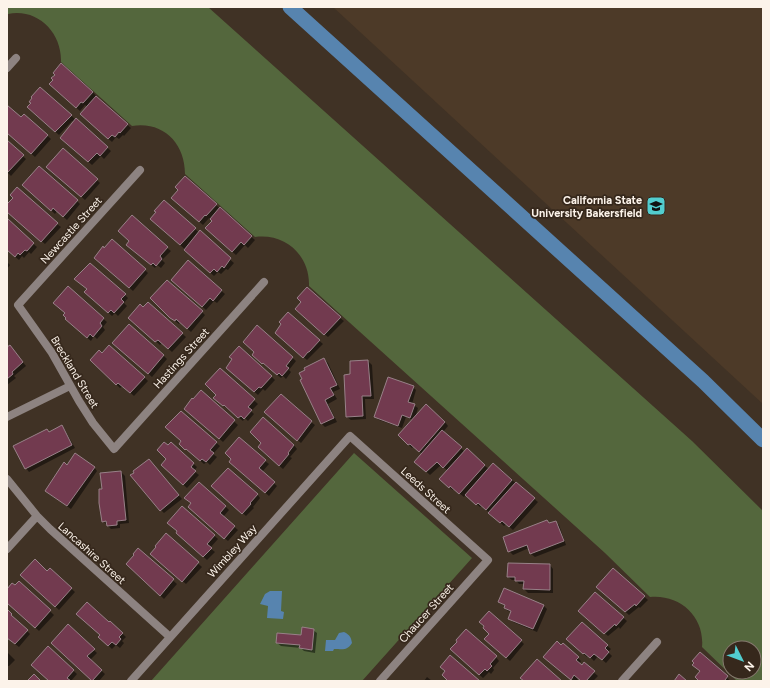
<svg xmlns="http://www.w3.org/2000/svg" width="770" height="688" font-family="Figtree,sans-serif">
<rect width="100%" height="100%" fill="#403225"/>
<path fill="#4d3a28" d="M333 7H763V404Z"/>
<path fill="#54673d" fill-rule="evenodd" d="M7 7H208L692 441 763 511V681H737L702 647C705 617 680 594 650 597L605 553 309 286C310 255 285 233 255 237L185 174C185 143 163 121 132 126L61 62C62 32 37 8 8 14ZM730 648H754V672H730Z
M354 453 472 558 362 681H151Z"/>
<path fill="#5784af" d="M270 591H282L281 611 284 612 283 619 267 618 268 606 260 604 265 594Z
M344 632C350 635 351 637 352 643 347 651 343 649 334 649L333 651H325L326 640H335L339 633Z"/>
<path fill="#0007" d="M40 88 111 151 104 159 101 156 92 165 65 141 74 122 72 121 59 135 32 111V103Z
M54 88 93 92 96 96 95 97 131 128 124 136 123 135 119 139 116 137 112 142 85 118 88 107 85 105 80 111Z
M7 106 21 119 24 115 51 139 35 157 7 132Z
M7 142 26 159 11 176 7 172Z
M51 170 97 180 100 183 85 200Z
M27 188 77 201 80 204 67 220 57 211 55 214Z
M176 201 216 205 255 240 248 248 245 245 236 255 210 232 213 221 209 218 203 225Z
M7 206 57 224 61 227 45 244 7 211Z
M7 220 37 247 31 254 29 252 24 258 22 256 19 260 7 250Z
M155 222 195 229 234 263 228 270 226 269 221 274 218 272 214 276Z
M130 248H167L171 251 162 260 165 263 161 268 157 265 155 268Z
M99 261 145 270 148 273 133 291Z
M7 262 10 265 7 269Z
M188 262 225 294 217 303 214 301 206 310 176 283Z
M68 288 107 322 103 327 105 330 97 339 94 336 91 341 70 323 66 313Z
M89 295H125L128 298 124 303 127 306 118 316 115 313 112 316Z
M148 303 186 337 172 352 162 343 160 345 132 321Z
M165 312H202L205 315 191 332 180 322 179 324 175 321Z
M299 312 340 318 344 321 328 337Z
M288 313 323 344 307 360 279 336Z
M257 326 296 361 289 370 291 372 286 379 283 376 281 378 256 358V352Z
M117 346 163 355 167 359 152 377Z
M7 349 13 350 26 366 14 376 16 378 7 385Z
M233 359 271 376 275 380 265 391 263 389 258 395 231 371Z
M324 359 328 363 340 389 333 392 337 399 328 404 337 422 325 427 322 424Z
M91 360 144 377 148 381 134 396 123 386 120 388Z
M368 361 372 365 374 399H365L366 419 351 420 347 417 351 375Z
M220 369 258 404 251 411 254 414 248 421 245 418 243 421 218 401 217 395Z
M413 387 416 390 412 404 418 408 415 418 445 422 448 426 443 432 465 452 489 469 493 464 538 502 513 530 506 524 504 526 482 506 480 507 466 494 464 497 454 489 453 490 444 483 448 471 441 465 430 475 419 465 422 454 414 446 412 448 399 435 413 420 406 417 402 428 379 420 375 417Z
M201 392 238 425 223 442 189 412Z
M181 413 220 446 213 454 217 457 210 465 207 462 204 464 184 447 182 441Z
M269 415 311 422 315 425 301 443Z
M62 426 65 430 75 448 29 472 26 468 47 430 49 432Z
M171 443 197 467 194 471 199 475 187 488 166 469 168 459V446Z
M294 445 297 449 290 457 292 458 283 469 262 451Z
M265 461 269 464 262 472 277 486 269 496 234 465Z
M152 464 182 499 164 513 161 510Z
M67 466 94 467 97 471 71 509 49 494Z
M121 472 125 476 129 523 120 524V528L111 529 103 521V490Z
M216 490 257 494 260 498 253 507 254 508 246 516Z
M225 506 229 510 223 517 238 530 228 541 192 510Z
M182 507 218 539 210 548 215 552 207 560 181 536Z
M555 522 559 525 566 545 535 557 531 554 529 548 513 555 509 551 550 524Z
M166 535 202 567 186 584 155 557Z
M138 549 177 584 164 599 127 564Z
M550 565 553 569V593H528L524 589V584H519L516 580H512L508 577Z
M50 569 75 592 59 610 22 575 47 572Z
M613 569 648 600 640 608 639 607 629 615 601 590Z
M19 582 54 615 39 631 7 601V590L15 586Z
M595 593 627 621 620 629 619 627 608 636 583 614Z
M499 601 543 605 547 609 537 632 513 622 509 618 512 612 508 611 505 608 506 606Z
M7 611 30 634 19 647 7 638Z
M110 622 126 637 122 641 124 643 120 648 116 645 112 649 100 637Z
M582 623 611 649 608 652 612 656 606 663 598 656 594 661 588 655 587 657 571 643Z
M68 625 97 653 90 660 105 674 99 681H93L52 643Z
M313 630 317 633 315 653 304 651 301 648 281 646 277 643 302 636Z
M521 641 524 644 510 661 489 643Z
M48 648 77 674 71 681H50Z
M7 652 15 660 9 666H7Z
M455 653 496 657 499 661 493 668 494 670 491 674 489 672 483 678Z
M700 653 727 677 730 681H700L701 672 693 665Z
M578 658 581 661 579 664 582 666 584 664 598 676 593 681H582L579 678 576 681H573L548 660Z
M427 677 432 681H424Z"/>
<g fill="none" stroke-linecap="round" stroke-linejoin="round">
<path stroke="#5784af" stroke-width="15" d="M290 7 703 381 763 440"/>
</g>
<path fill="#723a4f" stroke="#988188" d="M61 63 93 92 83 103 81 102 76 108 49 84 53 80 51 78 55 75 53 73Z
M40 87 72 115 55 132 27 107 31 103 29 102 32 98 31 97Z
M96 96 128 124 120 133 119 132 115 137 112 135 108 139 80 114Z
M7 105 21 117 24 114 48 135 31 154 7 133Z
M76 118 108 147 100 156 97 153 88 162 60 138Z
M7 140 24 155 7 173Z
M63 148 98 179 81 197 46 167Z
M39 166 78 200 63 217 53 208 51 211 22 185Z
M185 176 217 204 206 216 205 215 199 222 171 198 178 190 175 187Z
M17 187 58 223 41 242 7 212V204L13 198 10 195Z
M164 200 196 228 180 245 150 219 156 212 154 211Z
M220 207 252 236 244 245 241 242 232 252 205 228 212 221 210 219Z
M132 215 168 247 160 256 162 259 156 266 153 263 151 265 126 245 129 241 118 231Z
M7 218 34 243 27 251 25 250 20 255 18 253 15 257 7 250Z
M200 230 231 258 224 268 222 266 217 272 214 269 210 273 184 250Z
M112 239 146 269 129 288 94 258 103 246 104 248Z
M188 260 222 290 213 301 210 298 202 307 171 280Z
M90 263 126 294 121 299 124 302 114 313 111 310 108 313 84 292 87 289 74 279Z
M167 280 203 311 187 329 176 319 175 321 170 318 150 298Z
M68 286 104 318 100 323 102 326 93 337 90 334 87 338 65 319 66 318 63 315 65 313 53 303Z
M307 287 341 317 324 335 295 309 301 302 297 298Z
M148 302 183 333 168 349 158 340 155 342 128 318 140 304 143 307Z
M288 312 320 340 309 352H308L303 358 275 333 281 324 279 322Z
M129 324 164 355 148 374 112 343Z
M257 325 293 357 286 366 289 368 282 376 279 373 277 375 263 363 262 364 252 355 254 352 243 342Z
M10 345 23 362 12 372 13 374 7 379V347Z
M109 345 145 377 130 393 118 383 116 385 90 360 99 350 102 353Z
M239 346 272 376 261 388 259 387 254 392 226 368 232 359 229 357Z
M324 358 337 385 330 388 334 395 325 400 334 418 321 424 300 380 302 379 299 373 305 370 304 368Z
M368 360 371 396H362L363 416 346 417 344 375 350 374V361Z
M220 368 255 399 248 407 252 410 244 419 241 416 238 418 224 405 223 406 213 398 216 395 205 384Z
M388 377 414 386 408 402 415 404 410 418 402 415 398 426 374 417Z
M201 390 235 420 219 439 184 409 192 398 193 399Z
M281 394 312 421 297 441 264 412Z
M426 404 445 422 419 452 410 444 408 445 398 435Z
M181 411 217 442 210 450 214 453 206 462 202 459 200 461 186 449 185 450 179 444 181 441 165 427Z
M263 417 294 445 288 453 289 454 279 466 258 447 261 443 250 432Z
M62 425 72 445 25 469 13 446 47 429 49 432Z
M442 430 462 447 443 468 437 462 426 472 414 462Z
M239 437 266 460 259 468 275 482 265 493 229 462 231 459 225 453Z
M164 442 168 445 171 442 194 463 191 467 196 471 183 485 161 465 166 459 157 450Z
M467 448 485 465 459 494 450 486 449 488 439 479Z
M75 453 95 467 67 506 45 491 64 462 67 465Z
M149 459 179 495 160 511 130 475 134 473 133 471Z
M493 463 512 480 486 510 478 503 476 505 465 495Z
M228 468 258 494 250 503 251 504 242 514 211 486Z
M121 471 126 520 117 521V525L107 526 106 521 102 522 99 503V489H102L100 473Z
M199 482 226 506 220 513 235 526 224 539 188 507 191 503 184 498Z
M516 482 535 498 509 527 502 521 500 523 488 513Z
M182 506 215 535 207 544 212 548 203 557 176 533 177 531 167 523Z
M547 520 549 523 556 521 564 541 530 554 527 545 508 552 503 537Z
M166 533 199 562 182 582 150 554 156 547 155 546Z
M138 548 174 579 160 596 126 564 134 555 133 554Z
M35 559 47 571 50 568 72 588 55 607 20 575Z
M508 563 550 564V590L523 589 524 581H515V577H507Z
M613 568 645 596 636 606 635 604 625 612 596 587Z
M19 581 51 610 35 628 7 603V589L12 583 15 585Z
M504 588 544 605 533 629 508 619 511 611 504 608 505 605 498 602Z
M595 592 624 617 616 626 615 624 604 634 578 611Z
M87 602 109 622 110 621 123 633 119 637 121 639 116 645 112 642 108 646 98 637 100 635 76 614Z
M7 609 12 614 11 615 28 630 15 644 7 638Z
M489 611 522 640 506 658 484 639 489 634 483 628 484 626 479 622Z
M582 622 608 645 605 648 609 652 602 660 594 654 590 658 584 653 583 654 566 639Z
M68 624 95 649 87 656 102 670 92 681 51 643Z
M302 627 314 629 312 650 299 648 300 645 276 643 277 633 301 635Z
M466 629 497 656 490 664 492 666 487 671 485 669 479 675 450 649 457 642 456 640Z
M557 641 561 645 563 643 579 657 576 660 582 665 584 662 595 671 586 681H581L574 675 571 680 543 657Z
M48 646 74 670 67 678 71 681H49L31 665Z
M700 652 728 676 725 680 727 681H699L695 677 700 671 692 665 694 663 692 661Z
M450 655 480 681H448L442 675 445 671 440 667Z
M537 659 562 681H524L520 678Z
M34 674 41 681H27Z
M679 674 687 681H674Z"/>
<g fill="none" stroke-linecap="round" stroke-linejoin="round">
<path stroke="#8d8381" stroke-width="8" d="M7 68 16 58
M140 170 18 305 52 353 79 401 93 423 114 449 264 282
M7 417 70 386
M7 479 37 516 50 529 170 637
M7 549 37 516
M131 681 350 436 488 560 380 681
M622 681 657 642"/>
</g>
<defs>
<g id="university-square" transform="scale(1)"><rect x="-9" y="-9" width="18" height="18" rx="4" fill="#52cdcf" stroke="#36281c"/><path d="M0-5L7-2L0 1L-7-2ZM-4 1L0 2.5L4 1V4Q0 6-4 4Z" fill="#111"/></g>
</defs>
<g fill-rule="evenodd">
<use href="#university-square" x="656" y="206"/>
</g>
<g text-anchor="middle" stroke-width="3.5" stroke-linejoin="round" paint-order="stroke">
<g font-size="11" font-weight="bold" fill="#fcf3ea" stroke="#36281c" text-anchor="end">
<text x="642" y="204">California State<tspan x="642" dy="13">University Bakersfield</tspan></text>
</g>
<g font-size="11" fill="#fcf3ea" stroke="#36281c">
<text transform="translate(71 230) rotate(-48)" y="4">Newcastle Street</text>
<text transform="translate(181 358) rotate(-48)" y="4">Hastings Street</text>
<text transform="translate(75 372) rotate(59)" y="4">Breckland Street</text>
<text transform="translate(426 490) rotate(42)" y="4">Leeds Street</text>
<text transform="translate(232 551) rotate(-48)" y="4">Wimbley Way</text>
<text transform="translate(92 553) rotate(42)" y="4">Lancashire Street</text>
<text transform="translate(426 613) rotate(-48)" y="4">Chaucer Street</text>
</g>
</g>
<rect width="770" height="688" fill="none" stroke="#fcf3ea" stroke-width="16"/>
<g transform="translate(742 660) rotate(132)"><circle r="19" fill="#36281c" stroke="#85796e"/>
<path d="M0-3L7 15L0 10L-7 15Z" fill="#52cdcf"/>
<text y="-6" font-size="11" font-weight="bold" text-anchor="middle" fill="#fcf3ea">N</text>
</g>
</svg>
